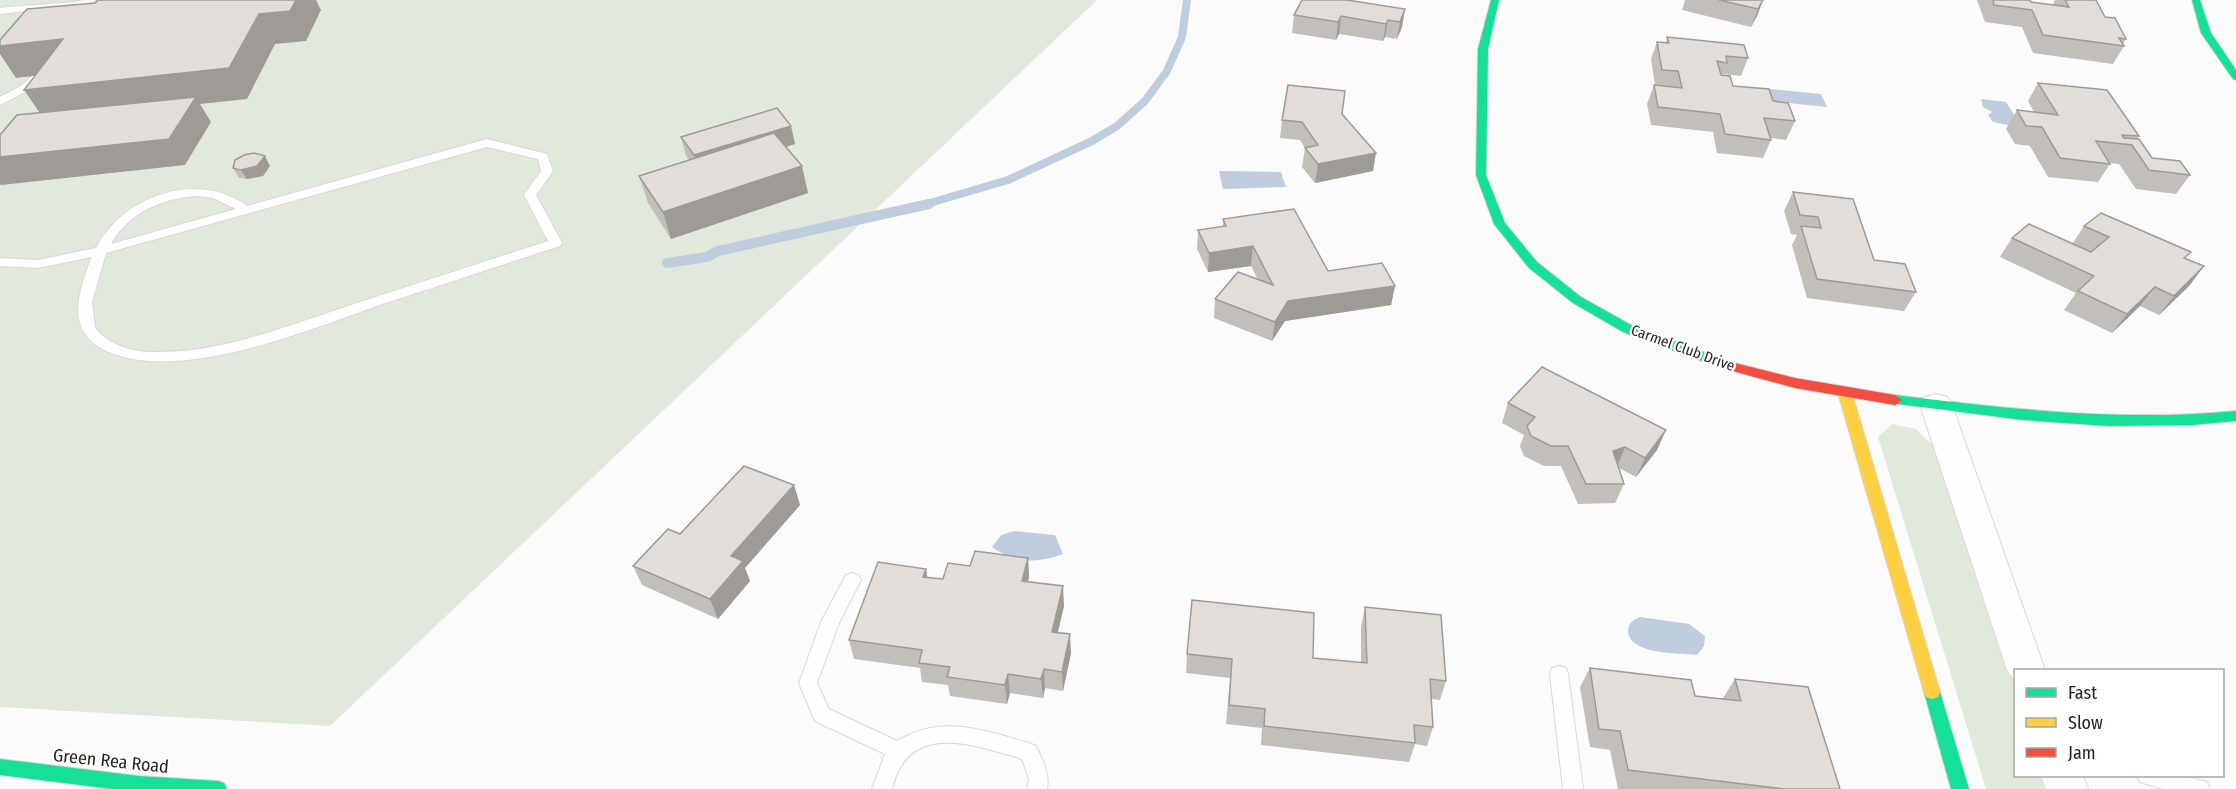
<svg xmlns="http://www.w3.org/2000/svg" width="2236" height="789" font-family="'Fira Sans Condensed',sans-serif">
<rect width="100%" height="100%" fill="#fbfbfb"/>
<path fill="#e0e9dc" d="M0 0H1097L330 726 0 707Z
M1892 424 1916 429 1940 452 2015 679 2016 776H2047L2052 789H1986L1878 437Z"/>
<path fill="#bfcddf" d="M1760 88 1821 94 1827 107 1767 101Z
M1981 99 2006 102 2019 122 2018 127 1993 122 1988 115 1992 112 1983 107Z
M1219 171 1281 172 1286 187 1223 189Z
M1014 531 1055 535 1063 554C1037 564 1015 563 992 547L1001 535Z
M1640 617 1689 624 1705 636 1704 646 1697 655C1680 653 1629 655 1628 631 1628 623 1633 620 1640 617Z"/>
<g fill="none" stroke-linecap="round" stroke-linejoin="round">
<path stroke="#bfcddf" stroke-width="8" d="M923 205 1008 180 1092 141 1117 126 1145 101 1167 71 1182 37 1187 0"/>
<path stroke="#bfcddf" stroke-width="10" d="M667 263 707 257 718 251 929 204"/>
<g stroke="#ddd7d4" stroke-width="2">
<path id="lane" d="M84 0H96L82 9H43L0 14V8C13 6 79 3 84 0Z
M37 72 42 75 29 90 0 105V97L21 86Z
M487 139 547 154 553 171 536 195 562 243 560 246C501 265 442 285 383 304 310 329 186 382 111 353 64 334 77 294 92 257L38 268 0 266V258L38 260 96 248C124 195 197 170 247 206ZM487 147 538 159 541 171 524 195 548 241C481 263 414 284 348 306 285 327 220 353 153 352 132 352 109 345 95 328L92 302 106 253ZM198 196 213 198 236 209 111 244C129 212 163 198 198 196Z
M852 573 858 575 861 580 839 623 817 683 829 709 897 741C943 714 982 730 1029 743L1036 746C1042 759 1050 774 1047 789H1027L1029 779 1022 759C972 744 908 721 892 789H872L885 754 815 721 799 683 821 622 846 575Z
M1559 666 1566 668 1568 674 1583 789H1563L1550 674 1552 668Z
M2137 776H2183L2207 782 2210 789H2163L2140 782Z"/>
</g>
<g stroke="#ddd7d4" stroke-width="2">
<path id="street" d="M1936 394 1947 397 1952 405 2045 670H2016V683L2007 670 1920 405 1925 397Z
M2041 776H2083L2088 789H2046Z"/>
</g>
<g stroke="#ddd7d4" stroke-width="2">
<path id="fast" d="M1491 0H1499L1488 49 1486 175 1505 223 1537 262 1581 297 1633 326 1728 361 1730 364 1728 367H1718L1623 332 1573 303 1529 268 1494 224 1476 175 1478 49Z
M2192 0H2200L2211 33 2236 70V80L2233 79 2201 33Z
M1895 395C2009 409 2121 422 2236 411V421L2193 425 2108 426 2023 420 1890 403 1888 400 1890 397Z
M1932 685 1938 687 1940 692 1969 789H1951L1924 692 1926 687Z
M0 759 139 776 218 781 224 783 227 789H112L0 775Z"/>
</g>
<g stroke="#ddd7d4" stroke-width="2">
<path id="slow" d="M1845 388 1852 393 1940 692 1938 697 1932 699 1926 697 1924 692 1838 393Z"/>
</g>
<g stroke="#ddd7d4" stroke-width="2">
<path id="jam" d="M1723 360 1795 378 1895 395 1902 400 1895 405 1795 388 1718 367 1716 364Z"/>
</g>
<use href="#lane" fill="#fefefe" fill-rule="evenodd"/>
<use href="#street" fill="#fefefe" fill-rule="evenodd"/>
<use href="#fast" fill="#16e098" fill-rule="evenodd"/>
<use href="#slow" fill="#ffcf43" fill-rule="evenodd"/>
<use href="#jam" fill="#f24e42" fill-rule="evenodd"/>
</g>
<path fill="#c2beba" d="M1685 0H1763L1757 16 1751 27 1682 10Z
M1977 0H2030L2031 2 2053 5 2055 0H2096L2105 17 2126 39 2123 44 2124 46 2113 64 2033 53 2022 27 1985 22Z
M1405 9 1402 27 1397 39 1385 37 1383 41 1339 34 1336 40 1292 33 1294 15Z
M1667 37 1748 58 1741 76 1723 74 1722 75 1733 86 1773 101 1795 121 1786 140 1771 138V140L1763 158 1717 153 1713 132 1651 125 1647 104 1654 85H1655L1651 59 1657 42 1666 43Z
M2038 83 2139 136 2137 139 2152 158 2190 175 2176 194 2136 189 2119 164 2110 163V164L2098 182 2048 177 2030 146 2015 144 2006 129 2017 110 2034 112 2028 101Z
M1342 114 1373 171 1315 183 1302 167 1305 148 1300 140 1280 138 1282 120Z
M681 137 795 144 786 147 808 193 671 239 648 203 639 176 689 160 686 156Z
M270 166 263 176 247 179 239 178 233 168Z
M1793 192 1874 260 1916 292 1904 311 1807 298 1792 245 1797 235 1791 234 1784 211Z
M1223 219 1328 271 1395 286 1391 305 1285 321 1272 341 1214 318 1215 299 1258 280 1251 266 1208 272 1197 249 1198 230 1223 227Z
M2084 226 2185 258 2204 266 2189 286 2159 315 2140 306 2112 333 2064 310 2076 293 2000 257 2012 238 2073 243Z
M1508 403 1657 450 1636 477 1619 468 1624 484 1615 503 1578 504 1561 466H1544L1524 456 1520 446 1524 435 1502 423Z
M794 485 800 505 745 568 750 581 718 619 642 585 633 566 680 534Z
M1028 558 1029 577 1028 582 1064 606 1058 633 1071 653 1063 691 1045 688 1043 698 1010 693 1007 704 950 696 948 685 922 682 920 668 854 659 849 640 926 569 927 577 943 579 970 566Z
M1365 607 1446 681 1440 700 1431 699 1433 727 1427 746 1415 744 1409 762 1261 745 1262 728 1226 724 1230 678 1186 673 1187 654 1313 658 1361 663V627Z
M1590 668 1695 696 1723 699V698L1735 679 1840 789H1618L1610 750 1590 747 1580 687Z"/>
<path fill="#9e9b97" d="M296 0H316L321 10 306 41 275 44 247 99 200 104 211 122 185 165 1 185 0 184V157L46 122 24 90 259 14Z
M1763 0 1757 16 1751 27 1758 9Z
M1405 9 1402 27 1397 39 1400 22Z
M1341 16 1339 34 1336 40 1338 22Z
M1388 20 1385 37 1383 41 1386 24Z
M63 39 83 70 16 78 0 54V46Z
M791 126 795 144 699 174 694 155Z
M1376 153 1373 171 1315 183 1318 164Z
M265 156 270 166 263 176 247 179 241 170Z
M802 166 808 193 671 239 663 212Z
M1253 246 1251 266 1208 272 1209 253Z
M2204 266 2189 286 2159 315 2174 296Z
M1395 286 1391 305 1285 321 1272 341 1275 322 1288 301Z
M2155 287 2140 306 2112 333 2127 314Z
M1666 430 1657 450 1636 477 1645 458Z
M1625 447 1617 467 1613 451Z
M794 485 800 505 745 568 750 581 718 619 710 599 731 556Z
M1028 558 1029 577 1023 600 1022 581Z
M926 569 929 588 923 577Z
M1063 586 1064 606 1053 651 1052 632Z
M1070 634 1071 653 1063 691 1062 672Z
M1044 669 1045 688 1043 698 1041 679Z
M1008 674 1010 693 1007 704 1005 685Z"/>
<path fill="#e2ddd8" stroke="#9e9b97" stroke-width="1.5" d="M98 0H296L290 11 259 14 229 68 24 90 63 39 0 46V40L27 9 95 3Z
M1302 0H1347L1405 9 1400 22 1388 20 1386 24 1341 16 1338 22 1294 15Z
M1719 0H1763L1758 9Z
M1993 0H2030L2031 2 2069 7 2065 0H2096L2105 17 2115 18 2126 39 2119 38 2124 46 2043 35 2032 10 1994 5Z
M1667 37 1744 45 1748 58 1726 56 1727 63 1717 61 1721 75 1730 76 1733 86 1769 89 1773 101 1788 103 1795 121 1764 118 1771 140 1725 134 1720 114 1658 107 1654 85 1682 88 1678 71 1662 70 1657 42 1669 43Z
M2038 83 2107 90 2139 136 2122 135 2124 138 2139 139 2152 158 2180 161 2190 175 2149 170 2132 145 2096 141 2110 164 2060 158 2042 127 2026 126 2017 110 2058 115Z
M1288 85 1345 91 1342 114 1376 153 1318 164 1305 148 1318 145 1302 122 1282 120Z
M196 97 169 139 0 157V135L17 115Z
M777 108 791 126 694 155 681 137Z
M774 133 802 166 663 212 639 176Z
M254 153 265 156 257 166 241 170 233 168 235 160 244 155Z
M1793 192 1853 199 1874 260 1905 264 1916 292 1817 279 1801 226 1821 228 1818 217 1800 215Z
M1294 209 1328 271 1382 263 1395 286 1288 301 1275 322 1215 299 1238 272 1273 285 1253 246 1209 253 1198 230 1226 226 1223 219Z
M2101 213 2191 252 2184 258 2204 266 2174 296 2155 287 2127 314 2078 291 2094 276 2012 238 2029 224 2091 252 2109 237 2084 226Z
M1542 367 1666 430 1645 458 1625 447 1613 451 1624 484H1586L1568 446H1551L1531 436 1527 426 1535 417 1508 403Z
M744 466 794 485 731 556 743 561 710 599 633 566 668 529 680 534Z
M975 551 1028 558 1022 581 1063 586 1052 632 1070 634 1062 672 1044 669 1041 679 1008 674 1005 685 947 677 950 667 919 663 922 650 849 640 878 562 926 569 923 577 943 579 948 563 970 566Z
M1192 600 1314 613 1313 658 1367 663 1365 607 1441 615 1446 681 1430 679 1433 727 1414 725 1415 743 1264 726 1265 709 1229 705 1232 659 1187 654Z
M1590 668 1691 680 1695 696 1741 701 1735 679 1808 687 1840 789H1784L1628 770 1620 731 1599 729Z"/>
<g text-anchor="middle" stroke-width="4.5" stroke-linejoin="round" paint-order="stroke">
<g font-size="15" fill="#2b1f19" stroke="#fff">
<text transform="translate(1683 348) rotate(20)" y="5">Carmel Club Drive</text>
</g>
<g font-size="18" fill="#2b1f19" stroke="#fff">
<text transform="translate(111 761) rotate(6)" y="6">Green Rea Road</text>
</g>
</g>
<rect x="2014" y="669" width="210" height="108" fill="#ffffff" stroke="#aaa5a3" stroke-width="1.5"/>
<rect x="2026" y="688" width="30" height="9" fill="#16e098" stroke="#aaa5a3" stroke-width="1.5"/>
<text x="2068" y="699" font-size="18" fill="#2b1f19">Fast</text>
<rect x="2026" y="718" width="30" height="9" fill="#ffcf43" stroke="#aaa5a3" stroke-width="1.5"/>
<text x="2068" y="729" font-size="18" fill="#2b1f19">Slow</text>
<rect x="2026" y="748" width="30" height="9" fill="#f24e42" stroke="#aaa5a3" stroke-width="1.5"/>
<text x="2068" y="759" font-size="18" fill="#2b1f19">Jam</text>
</svg>
